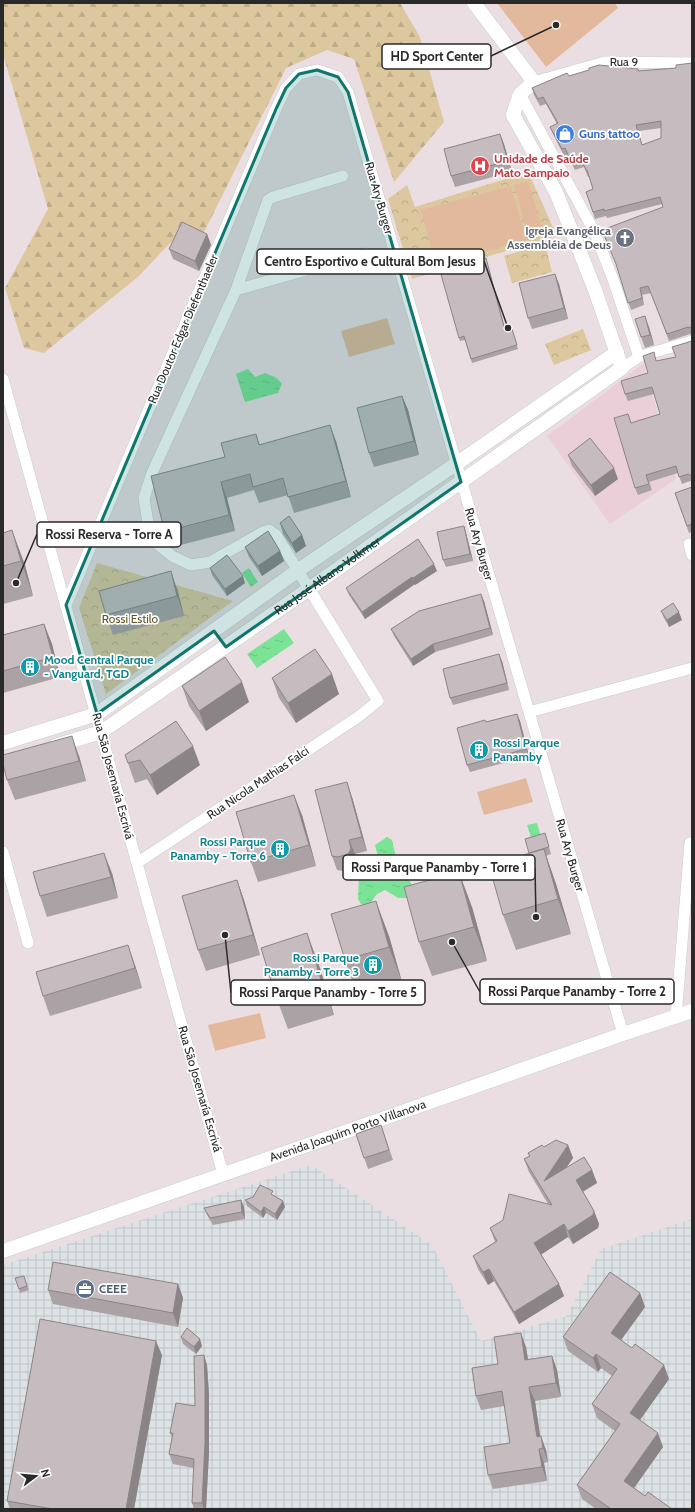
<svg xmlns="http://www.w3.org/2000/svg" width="695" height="1512" font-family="Cabin,sans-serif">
<defs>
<pattern id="industrial-grid" width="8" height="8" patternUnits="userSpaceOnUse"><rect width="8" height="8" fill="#dde2e4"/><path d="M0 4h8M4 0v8" fill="none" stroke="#bec2c4"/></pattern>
<pattern id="forest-firs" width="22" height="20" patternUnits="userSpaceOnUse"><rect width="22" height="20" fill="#dcc79f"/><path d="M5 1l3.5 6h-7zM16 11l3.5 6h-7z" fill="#bdab89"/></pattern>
<pattern id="park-crowns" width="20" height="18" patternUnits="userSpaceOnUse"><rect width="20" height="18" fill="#dcc79f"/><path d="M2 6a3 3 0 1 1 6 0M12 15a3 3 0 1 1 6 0" fill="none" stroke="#bdab89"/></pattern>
<pattern id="water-ripples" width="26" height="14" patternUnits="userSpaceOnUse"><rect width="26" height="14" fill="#7ae395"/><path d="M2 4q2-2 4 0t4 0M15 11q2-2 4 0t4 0" fill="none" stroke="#6ac381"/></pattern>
</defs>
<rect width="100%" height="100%" fill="#ebdee3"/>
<path fill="url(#industrial-grid)" d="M311 1165 432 1245 481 1341 567 1316 601 1249 692 1219V1509H3V1265Z"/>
<path fill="#ebcfd8" d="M644 363 676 479 610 524 547 436Z"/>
<path fill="url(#forest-firs)" d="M3 3H400L420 37 444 122 394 182 354 59 327 50 286 68 194 252 172 241 139 276 44 353 24 348 5 288 48 209 3 54Z"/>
<path fill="url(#park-crowns)" d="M528 172 557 236 412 279 388 199 407 185 415 207Z
M545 244 552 272 512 283 504 256Z
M583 329 591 350 554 365 545 344Z
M97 563 233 601 106 694 79 608Z"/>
<path fill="#e2b99c" d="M497 3H615L618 8 546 67Z
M528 181 544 234 529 239 514 185Z
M511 186 526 240 436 265 421 210Z
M387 318 395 344 349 357 341 331Z
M526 778 533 802 484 815 477 792Z
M260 1013 266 1038 215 1051 208 1025Z"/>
<path fill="url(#water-ripples)" d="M248 369 255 377 265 373 277 378 282 384 278 393 245 402 236 374Z
M249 568 258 582 251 587 242 573Z
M284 629 294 643 257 668 247 654Z
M537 823 542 840 533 843 527 825Z
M387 837 392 840 396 857 395 873 410 881 415 893 409 898H398L385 890 377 894 369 905 361 904 358 899 359 875 376 861 378 857 375 845Z"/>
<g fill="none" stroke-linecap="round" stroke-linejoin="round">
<g stroke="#c2cfcc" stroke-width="12">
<path id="minor" d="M534 82 605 62 692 63
M520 94 595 233 614 282 639 357 622 368
M236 290 366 253
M641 356 692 341
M3 379 223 1174
M689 544 692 555
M66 605 276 109 286 88 299 74 317 70 338 77 348 92 623 1034
M529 712 692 668
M3 852 28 943
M137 863 358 717 378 701 276 535 269 530 263 532 210 562 191 565 172 556 155 542 148 523 144 498 152 473 236 290 268 200 273 197 343 176
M676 1017 690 843"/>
</g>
<g stroke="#c2cfcc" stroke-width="15">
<g id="tertiary">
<path d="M3 743 97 714 297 571 456 464 617 352"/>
<path id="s1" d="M55 746 101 732 309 589 622 368 595 290 556 192 513 115 520 94 534 82 474 3"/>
<path id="s2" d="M3 1251 342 1133 623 1034 692 1011"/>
</g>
</g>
<use href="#minor" stroke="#fff" stroke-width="11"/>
<use href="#tertiary" stroke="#fff" stroke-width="14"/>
</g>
<path fill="#aaa2a5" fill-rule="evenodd" d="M692 63V335L690 334 669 341 651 293 642 295 644 305 631 310 617 268 663 207 662 204 607 218 606 216 595 219 586 192 593 189 590 177H588L584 167 575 170 567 155 564 156 553 134 550 127 557 124 546 104 540 106 534 95 532 88 569 76 638 69 639 71 676 68ZM661 128V138L642 145 639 131Z
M500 134 504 144 512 172 455 187 451 176Z
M207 234 211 245 199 271 173 259 169 249Z
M486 258 506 331 512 329 518 349 472 363 465 340 460 341 459 338Z
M555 274 559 284 568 319 532 329 528 318Z
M649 327 654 345 645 348 641 337Z
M692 341V482L690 481 682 484 678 473 649 482 652 490 638 495 635 488 631 423 660 414 654 394 628 401 625 394 648 373 657 361 675 357Z
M402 396 408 410 419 455 374 467 369 453Z
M256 434 260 445 336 441 351 497 294 513 288 495 259 503 254 490 227 498 235 531 173 547 170 546 164 529 225 457Z
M568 455 618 479 595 496 572 466Z
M692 487V532L689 533 675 493Z
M280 523 302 535 306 546 296 553 283 534Z
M464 526 466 533 473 561 446 567 443 560Z
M3 533 25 565 33 596 3 604Z
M245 547 280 551 284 561 262 576 249 557Z
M210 568 245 583 227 596 212 575Z
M437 571 415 585V584L365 619 349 595 346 588Z
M178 592 184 616 113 635 106 615Z
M484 601 493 635 435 652 413 666 394 636 391 629Z
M661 611 682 620 669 627 664 618Z
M44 624 52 644 60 677 3 693V635Z
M502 661 509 690 453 705 450 698Z
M272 678 339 694 296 723 279 698Z
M182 686 249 702 206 731 189 706Z
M517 714 520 721 529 756 470 772 467 765Z
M125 755 200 765 157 795 147 779 135 783Z
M79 756 86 781 15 800 7 780Z
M352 797 367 851 355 854 357 863 353 868 343 871 337 870 332 856Z
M302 815 316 866 258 882 251 862Z
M545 833 551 854 546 856 556 884 571 934 516 950 503 915 530 854 525 839Z
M112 873 118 898 47 917 40 896Z
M237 880 244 900 260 955 206 971 198 950Z
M472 907 487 961 432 976 419 942Z
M389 936 402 982 357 995 345 960Z
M135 965 142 988 50 1016 43 996Z
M320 968 334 1015 288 1029 275 994Z
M381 1125 393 1160 368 1169 356 1134Z
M568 1145 573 1158 566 1168 592 1170 597 1183 583 1192 594 1211 599 1224 598 1228 573 1244 568 1237 541 1254 559 1284 564 1296 519 1324 494 1281 488 1285 478 1269 473 1256 495 1242 490 1228 548 1204 529 1172 524 1159 529 1156 528 1153 544 1147Z
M274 1196 283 1201 285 1207 277 1220 266 1213 263 1218 247 1206 245 1200Z
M241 1200 244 1207 245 1219 213 1225 207 1215 204 1208Z
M24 1276 29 1290 20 1293 15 1278Z
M178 1284 183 1298 178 1327 53 1304 48 1290Z
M640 1293 645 1307 621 1340 669 1379 640 1420 663 1447 634 1488 645 1496 672 1509H596L582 1499 577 1485 615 1431 597 1418 592 1404 612 1376 601 1368 598 1372 568 1351 563 1337Z
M181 1337 202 1346 196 1354 183 1344Z
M526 1347 528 1359 552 1356 557 1370 561 1397 535 1401 540 1437 546 1450 548 1462 544 1463 547 1481 493 1489 488 1475 510 1443 504 1406 481 1410 476 1396 498 1364Z
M162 1355 134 1509H10L7 1501Z
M204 1355 207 1365 209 1395V1452L206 1509H194L192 1503 194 1468 173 1464 169 1454 172 1437 170 1433 195 1406Z"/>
<path fill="#8b8486" d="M500 134 504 144 512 172 508 161Z
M207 234 211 245 199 271 195 261Z
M555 274 559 284 568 319 564 308Z
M640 288 642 295 644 305 642 298Z
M645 316 649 327 654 345 650 335Z
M402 396 408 410 419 455 414 441Z
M330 425 336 441 351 497 346 481Z
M614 468 618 479 595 496 591 485Z
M221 482 227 498 235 531 229 515Z
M464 526 466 533 473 561 470 554Z
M12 530 25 565 33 596 21 561Z
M302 535 306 546 296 553 292 543Z
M280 551 284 561 262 576 258 566Z
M434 564 437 571 415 585 413 578Z
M171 571 178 592 184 616 177 596Z
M243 576 245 583 227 596 225 589Z
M412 577 415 584 365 619 362 612Z
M481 594 484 601 493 635 490 628Z
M679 612 682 620 669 627 667 620Z
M44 624 52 644 60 677 53 657Z
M433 644 435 652 413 666 411 659Z
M499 654 502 661 509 690 507 683Z
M332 674 339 694 296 723 288 703Z
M242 682 249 702 206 731 199 711Z
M517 714 520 721 529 756 526 749Z
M72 736 79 756 86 781 79 761Z
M193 746 200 765 157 795 150 775Z
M347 782 352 797 367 851 362 837Z
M294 795 302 815 316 866 309 845Z
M349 840 355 854 357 863 353 868 348 854Z
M544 849 556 884 571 934 558 899Z
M104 853 112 873 118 898 111 877Z
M459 872 472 907 487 961 474 927Z
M237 880 244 900 260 955 253 935Z
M376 901 389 936 402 982 389 947Z
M307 933 320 968 334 1015 321 980Z
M128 945 135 965 142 988 135 968Z
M568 1145 573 1158 548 1194 544 1181Z
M592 1170 597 1183 580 1193 576 1180Z
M241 1200 244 1207 245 1219 242 1212Z
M283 1201 285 1207 277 1220 275 1214Z
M264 1207 266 1213 263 1218 261 1212Z
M594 1211 599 1224 598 1228 573 1244 568 1231Z
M564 1224 568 1237 539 1256 534 1243Z
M489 1269 494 1281 488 1285 483 1272Z
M178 1284 183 1298 178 1327 173 1313Z
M559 1284 564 1296 519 1324 514 1312Z
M640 1293 645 1307 616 1347 611 1333Z
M521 1333 526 1347 530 1374 525 1360Z
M200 1339 202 1346 196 1354 194 1347Z
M156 1341 162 1355 134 1509H126Z
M596 1354 601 1368 598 1372 593 1358Z
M204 1355 207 1365 209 1395V1452L206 1509H204L202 1503Z
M552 1356 557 1370 561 1397 556 1383Z
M664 1365 669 1379 635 1427 630 1413Z
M529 1387 535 1401 542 1448 537 1437Z
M658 1433 663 1447 629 1495 624 1481Z
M541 1436 546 1450 548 1462 543 1448Z
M539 1449 544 1463 547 1481 542 1467Z"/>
<path fill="#c6bcc0" stroke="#8b8486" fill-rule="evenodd" d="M692 63V328L688 327 667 334 648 286 640 288 642 298 628 303 616 264 602 230 663 207 660 197 604 211V209L593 212 586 192 593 189 587 170H586L582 160 572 163 565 148 562 149 550 127 558 123 543 97 538 99 532 88 567 73 569 76 589 70V68L599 65 638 69V71L676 68V65ZM661 121V138L642 145 636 125Z
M500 134 508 161 451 176 444 149Z
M182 222 207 234 195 261 169 249Z
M486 258 505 331 512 329 517 345 471 359 464 336 459 338 440 271Z
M555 274 564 308 528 318 519 283Z
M645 316 650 335 641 337 635 319Z
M692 341V476L688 474 679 477 676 466 646 475 649 484 635 488 614 418 628 414 631 423 660 414 652 387 625 394 621 381 648 373 643 356 654 352 656 361 676 357 672 347Z
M402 396 414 441 369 453 357 408Z
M330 425 346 481 288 497 283 478 253 487 250 474 221 482 229 515 167 531 164 529 151 476 225 457 221 443 256 434 259 445Z
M590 438 614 468 591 485 568 455Z
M692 487V524L687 526 675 493Z
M289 516 302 535 292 543 280 523Z
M464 526 470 554 443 560 437 532Z
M12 530 21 561 3 566V533Z
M268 531 280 551 258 566 245 547Z
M418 539 434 564 413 578 412 577 362 612 346 588Z
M227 555 243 576 225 589 210 568Z
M171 571 177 596 106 615 99 591Z
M481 594 490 628 433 644 411 659 391 629 419 611Z
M673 603 679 612 667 620 661 611Z
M44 624 53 657 3 671V635Z
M315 649 332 674 288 703 272 678Z
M499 654 507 683 450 698 443 669Z
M225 657 242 682 199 711 182 686Z
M517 714 526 749 467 765 457 728 485 720 486 722Z
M176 721 193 746 150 775 140 760 128 763 125 755Z
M72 736 79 761 7 780 3 764V755Z
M347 782 362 837 349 840 351 849 348 854 338 857 332 856 315 790Z
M294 795 309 845 251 862 236 812Z
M545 833 549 847 529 853 525 839Z
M544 849 558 899 503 915 489 865Z
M104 853 111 877 40 896 33 872Z
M459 872 474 927 419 942 404 887Z
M237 880 253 935 198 950 182 896Z
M376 901 389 947 345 960 331 914Z
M307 933 321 980 275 994 261 948Z
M128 945 135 968 43 996 36 972Z
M381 1125 389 1150 364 1158 356 1134Z
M556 1140 568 1145 544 1181 584 1157 592 1170 576 1180 594 1211 593 1215 568 1231 564 1224 534 1243 559 1284 514 1312 489 1269 483 1272 473 1256 497 1241 490 1228 503 1220 509 1194 552 1205 524 1159 530 1156 528 1153 542 1145 544 1147Z
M260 1185 273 1191 271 1194 283 1201 275 1214 264 1207 261 1212 245 1200 253 1197Z
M241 1200 242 1212 210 1218 204 1208Z
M53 1262 178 1284 173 1313 48 1290Z
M610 1272 640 1293 611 1333 632 1348 635 1344 664 1365 630 1413 658 1433 624 1481 645 1496 648 1492 672 1509H611L577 1485 620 1424 592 1404 617 1369 596 1354 593 1358 563 1337Z
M24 1276 27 1286 19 1289 15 1278Z
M40 1319 156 1341 126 1509H53L7 1501Z
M187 1328 200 1339 194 1347 181 1337Z
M521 1333 525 1360 552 1356 556 1383 529 1387 537 1437 541 1436 543 1448 539 1449 542 1467 488 1475 484 1447 510 1443 502 1391 476 1396 472 1368 498 1364 494 1337Z
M204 1355 205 1385V1443L202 1503H192L194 1459 169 1454 173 1433H170L176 1403 195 1406 194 1356Z"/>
<path fill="#0f766e" fill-opacity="0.2" stroke="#0f766e" stroke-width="3" stroke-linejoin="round" d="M317 70 338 77 348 92 461 482 226 647 214 631 97 714 66 605 276 109 286 88 299 74Z"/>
<defs>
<g id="shop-disc" transform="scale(1)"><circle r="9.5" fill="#3f7fe0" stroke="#fff"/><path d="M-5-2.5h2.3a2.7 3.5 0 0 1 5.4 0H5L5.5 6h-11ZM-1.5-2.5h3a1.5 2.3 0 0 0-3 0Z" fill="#fff"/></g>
<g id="hospital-disc" transform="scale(1)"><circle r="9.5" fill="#e0444e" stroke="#fff"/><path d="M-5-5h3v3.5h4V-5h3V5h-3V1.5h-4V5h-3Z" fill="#fff"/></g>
<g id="church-disc" transform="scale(1)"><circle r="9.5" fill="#6b7280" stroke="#fff"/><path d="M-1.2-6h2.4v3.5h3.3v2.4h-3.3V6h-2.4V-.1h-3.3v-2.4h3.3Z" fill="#fff"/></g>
<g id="building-disc" transform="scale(1)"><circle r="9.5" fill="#0f9aa8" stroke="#fff"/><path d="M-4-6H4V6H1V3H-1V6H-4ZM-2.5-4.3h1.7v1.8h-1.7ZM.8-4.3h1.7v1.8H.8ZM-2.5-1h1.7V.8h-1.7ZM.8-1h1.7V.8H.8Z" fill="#fff"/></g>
<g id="office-disc" transform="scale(1)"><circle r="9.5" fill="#5c6f8a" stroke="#fff"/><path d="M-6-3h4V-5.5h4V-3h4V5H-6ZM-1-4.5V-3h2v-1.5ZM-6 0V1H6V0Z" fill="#fff"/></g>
</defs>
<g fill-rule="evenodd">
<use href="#shop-disc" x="565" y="134"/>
<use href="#hospital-disc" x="480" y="166"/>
<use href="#church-disc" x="625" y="238"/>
<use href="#building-disc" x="30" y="667"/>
<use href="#building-disc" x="479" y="750"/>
<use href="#building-disc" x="280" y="849"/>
<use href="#building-disc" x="373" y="965"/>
<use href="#office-disc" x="85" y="1289"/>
</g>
<g text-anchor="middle" stroke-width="3.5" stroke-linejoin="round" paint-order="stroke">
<g font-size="12" fill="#2a2a2a" stroke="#fff">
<text x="624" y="66">Rua 9</text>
<text transform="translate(379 198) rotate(74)" y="4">Rua Ary Burger</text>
<text transform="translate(183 329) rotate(-67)" y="4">Rua Doutor Edgar Diefenthaeler</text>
<text transform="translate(479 544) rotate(74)" y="4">Rua Ary Burger</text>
<text dy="4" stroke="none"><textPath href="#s1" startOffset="323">Rua José Albano Volkmer</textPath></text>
<text transform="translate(113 776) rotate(75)" y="4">Rua São Josemaría Escrivá</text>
<text transform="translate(258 783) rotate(-34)" y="4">Rua Nicola Mathias Falci</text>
<text transform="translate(570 855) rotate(74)" y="4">Rua Ary Burger</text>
<text transform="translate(200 1089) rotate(74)" y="4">Rua São Josemaría Escrivá</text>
<text dy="4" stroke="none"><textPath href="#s2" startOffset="365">Avenida Joaquim Porto Villanova</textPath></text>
</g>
<g font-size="12" font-weight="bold" fill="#366cbe" stroke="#fff" text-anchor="start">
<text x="579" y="138">Guns tattoo</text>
</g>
<g font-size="12" font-weight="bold" fill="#be3a42" stroke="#fff" text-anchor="start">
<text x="494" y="163">Unidade de Saúde<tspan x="494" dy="14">Mato Sampaio</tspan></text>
</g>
<g font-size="12" font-weight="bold" fill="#5b616d" stroke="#fff" text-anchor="end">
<text x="611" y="235">Igreja Evangélica<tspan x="611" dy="14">Assembléia de Deus</tspan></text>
</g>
<g font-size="12" fill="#605221" stroke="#fff">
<text x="130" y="623">Rossi Estilo</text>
</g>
<g font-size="12" font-weight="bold" fill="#0d838f" stroke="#fff" text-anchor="start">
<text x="44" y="664">Mood Central Parque<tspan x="44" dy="14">- Vanguard, TGD</tspan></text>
<text x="493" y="747">Rossi Parque<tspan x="493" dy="14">Panamby</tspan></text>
<text x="266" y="846" text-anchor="end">Rossi Parque<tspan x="266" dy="14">Panamby - Torre 6</tspan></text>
<text x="359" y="962" text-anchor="end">Rossi Parque<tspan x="359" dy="14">Panamby - Torre 3</tspan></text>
</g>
<g font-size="12" font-weight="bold" fill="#4e5e75" stroke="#fff" text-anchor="start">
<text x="99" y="1293">CEEE</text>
</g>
</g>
<path fill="none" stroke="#2a2a2a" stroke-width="1.5" d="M556 25L491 56M508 328L484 261M16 583L37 534M536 917L535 868M452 942L480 992M225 935L231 993"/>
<g fill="#2a2a2a" stroke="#fff" stroke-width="1.5">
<circle cx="556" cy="25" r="4"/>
<circle cx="508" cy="328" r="4"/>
<circle cx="16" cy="583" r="4"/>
<circle cx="536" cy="917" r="4"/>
<circle cx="452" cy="942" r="4"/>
<circle cx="225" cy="935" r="4"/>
</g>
<g fill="#fff" stroke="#2a2a2a" stroke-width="1.5">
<rect x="382" y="44" width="109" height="25" rx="4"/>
<rect x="257" y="249" width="227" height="25" rx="4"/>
<rect x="37" y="522" width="144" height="25" rx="4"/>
<rect x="343" y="855" width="192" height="25" rx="4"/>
<rect x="480" y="979" width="194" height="25" rx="4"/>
<rect x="231" y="980" width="194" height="25" rx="4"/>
</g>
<g font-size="13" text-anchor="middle" font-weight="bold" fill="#2a2a2a">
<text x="437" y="61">HD Sport Center</text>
<text x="370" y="266">Centro Esportivo e Cultural Bom Jesus</text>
<text x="109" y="539">Rossi Reserva - Torre A</text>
<text x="439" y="872">Rossi Parque Panamby - Torre 1</text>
<text x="577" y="996">Rossi Parque Panamby - Torre 2</text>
<text x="328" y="997">Rossi Parque Panamby - Torre 5</text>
</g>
<rect width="695" height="1512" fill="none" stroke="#2a2a2a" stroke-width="8"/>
<g transform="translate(36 1476) rotate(74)" stroke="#ffffff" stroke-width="3" paint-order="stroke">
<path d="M0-3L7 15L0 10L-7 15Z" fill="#2a2a2a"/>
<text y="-6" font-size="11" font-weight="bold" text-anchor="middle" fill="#2a2a2a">N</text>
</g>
</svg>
